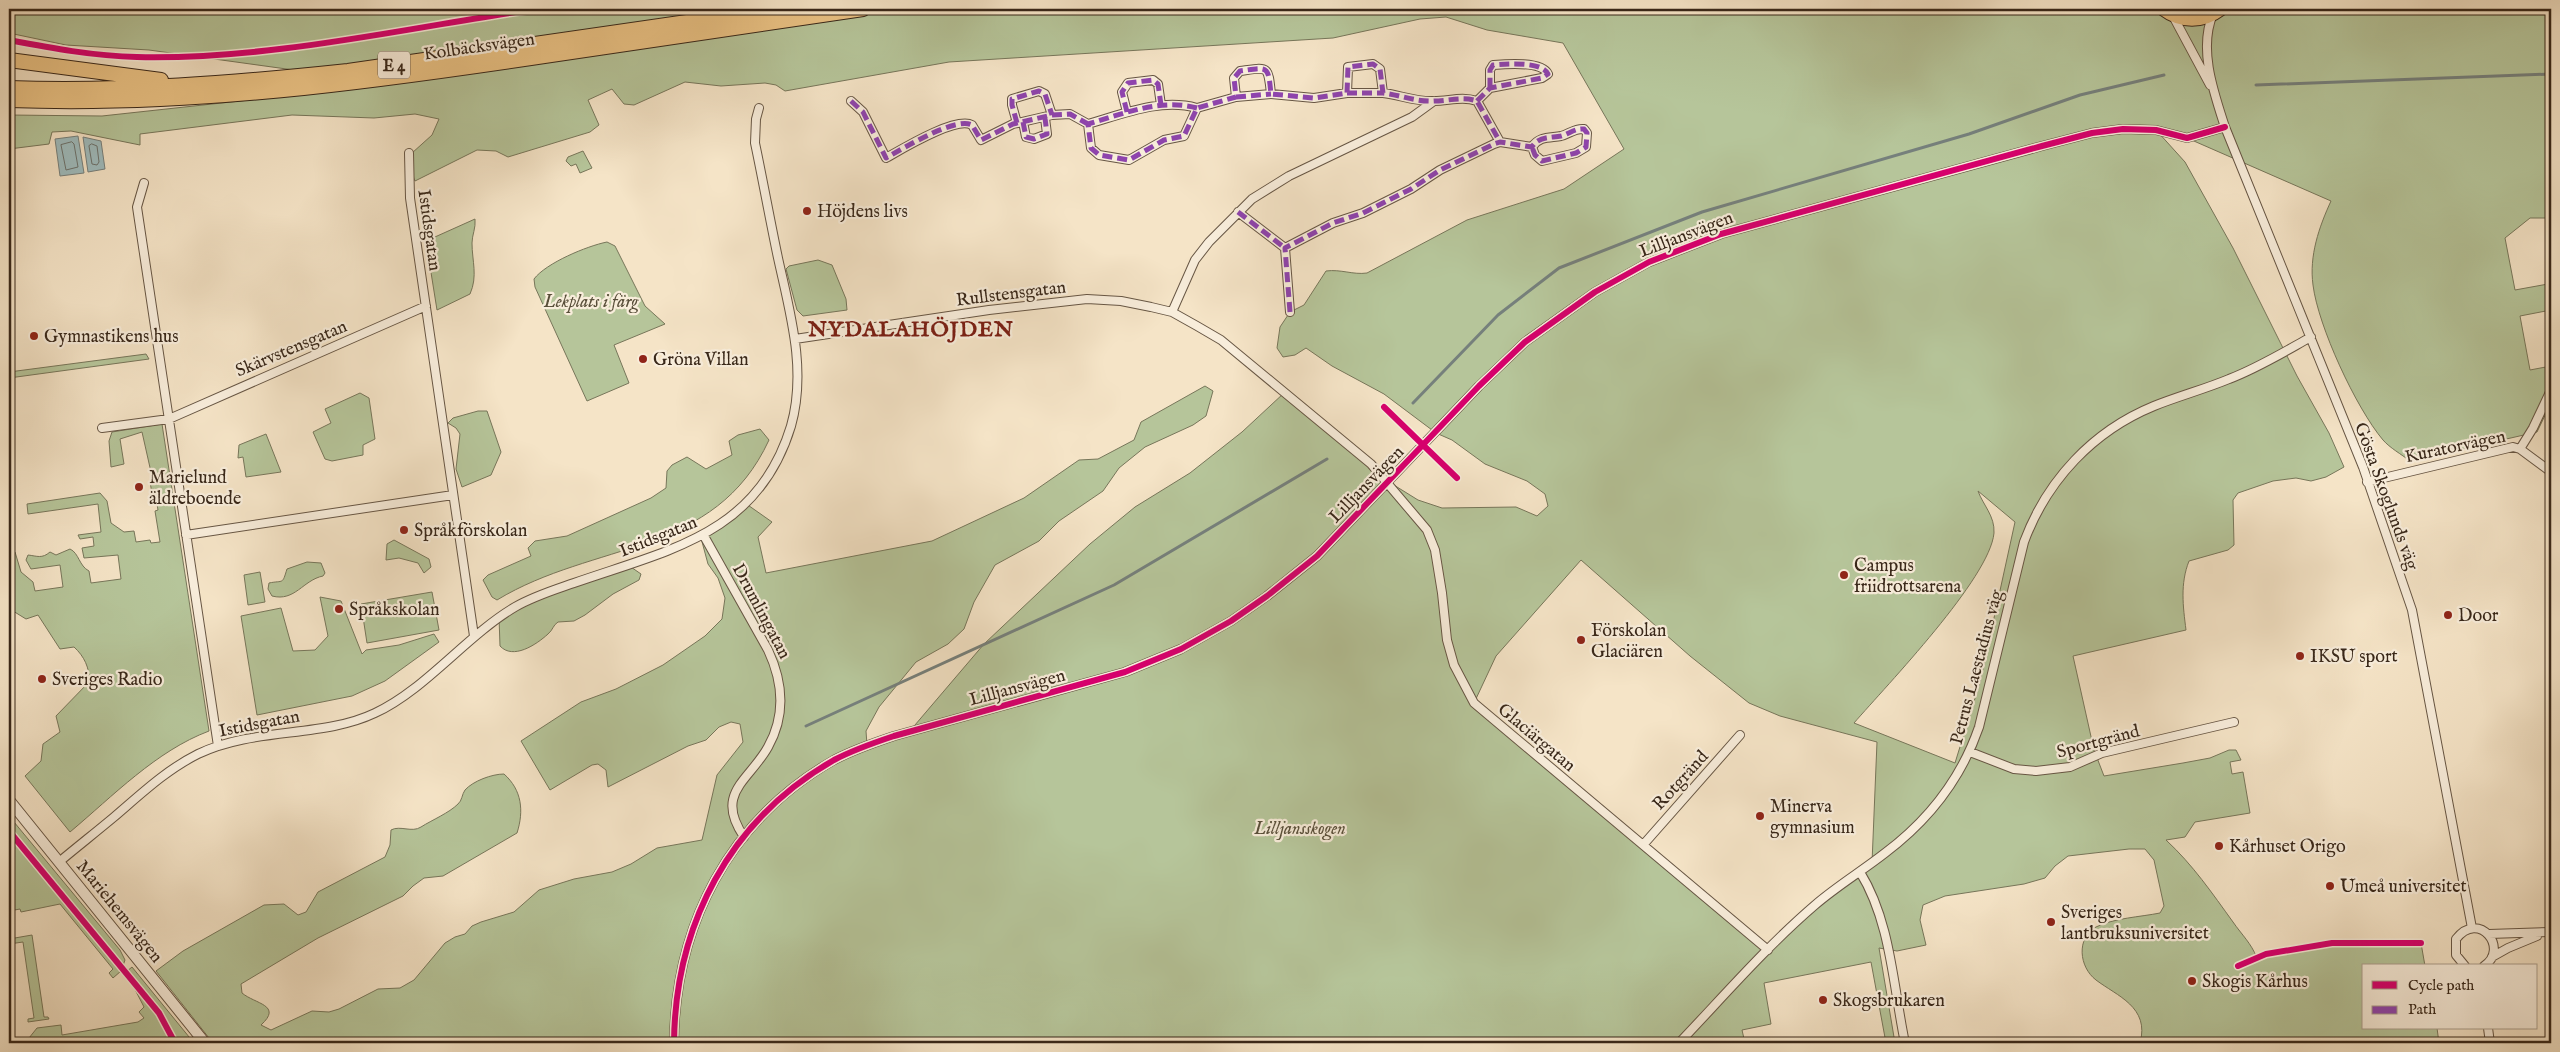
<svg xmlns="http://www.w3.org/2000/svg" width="2560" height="1052" font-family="'IM FELL English',serif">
<rect width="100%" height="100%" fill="#f5e4c7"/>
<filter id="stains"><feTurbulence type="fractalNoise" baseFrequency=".004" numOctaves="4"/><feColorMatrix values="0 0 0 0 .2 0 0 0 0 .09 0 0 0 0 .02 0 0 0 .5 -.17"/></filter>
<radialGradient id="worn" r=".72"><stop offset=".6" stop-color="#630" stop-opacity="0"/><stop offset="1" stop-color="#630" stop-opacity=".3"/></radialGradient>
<path fill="#b6c59a" stroke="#77765a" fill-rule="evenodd" d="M9 9H2551V218H2530L2505 238 2515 290 2548 284 2551 291V310L2520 316 2530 370 2551 366V403L2537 432 2410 461C2401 454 2390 448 2383 440 2356 408 2318 326 2313 285 2309 256 2319 227 2331 201L2187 138 2157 131 2185 162 2233 248 2297 376 2329 433 2344 467 2326 477 2311 481 2296 478 2273 481 2238 493 2233 500 2234 545 2228 550 2189 561C2180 584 2183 606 2186 630L2073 656 2094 750 2104 776 2183 763 2210 758 2229 750H2236L2241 760 2230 762 2232 774 2243 772 2250 813 2195 822 2185 837 2166 840C2193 865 2212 893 2233 922 2242 935 2251 943 2257 958L2332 943H2421L2425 966H2364V1028H2437L2439 1043H2140C2150 1007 2117 996 2096 980 2079 967 2076 938 2096 927 2114 918 2140 917 2160 913L2164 906 2154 860 2145 849H2129L2068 856 2055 866 2045 878 2024 884 1945 896 1923 905 1920 920 1926 945 1897 951 1879 948 1895 1043H1886L1871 962 1764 983 1771 1024 1742 1030 1745 1043H213L156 971 183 951 264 905 284 904 298 915 306 912 318 892 385 857 390 845 391 830C400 825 412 833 421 827 432 820 449 813 458 804 462 801 462 794 465 790 473 781 492 774 504 774 522 790 524 811 517 833L443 876 424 878 413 886 403 896 318 938 241 984 242 993C255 1004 283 1005 261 1025L271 1030 312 1011 329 1012 339 1009 378 989 400 988 414 980 445 943 455 937 465 934 472 926 481 922 514 912 539 890 574 879 612 872 631 864 657 848 702 840 717 775 743 742 740 724 731 722 719 727 706 740 688 746 608 787 606 770 598 764 592 765 550 790 521 741 581 702 616 689 663 665 705 636 722 619 725 598 718 578 708 564 701 538 745 503 772 522 758 537 766 573 932 541 1024 498 1079 460 1098 459 1134 440 1141 422 1205 386 1213 391 1206 416 1193 425 1145 447 1119 468 1103 491 1059 521 1039 541 995 565 974 602 964 629 948 644 916 662 879 707 866 731 867 745 909 732 984 644 1090 544 1135 507 1190 473 1242 432 1284 393 1389 482 1418 500 1442 508 1516 507 1537 516 1548 506 1545 494 1527 481 1485 464 1452 440 1436 433 1384 394 1332 366 1306 348 1295 355 1283 357 1277 348 1280 327 1290 312 1304 305 1326 271C1341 269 1353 275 1367 273L1467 220 1564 189 1624 149 1563 43 1487 30 1446 17 1420 19 1333 38 949 62 785 91 776 85 765 83 721 86 685 82 634 105 624 104 612 89 588 100 599 125 590 132 508 157 496 151 477 150 415 181 411 171 412 153 432 135 439 119 415 114 374 118 292 115 140 134V145L71 131 52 132 49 144 9 149V115L102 116 332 91 330 75 149 50 66 45 9 33ZM1978 491 2015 522 1980 682 1955 763 1854 723C1887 685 1990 578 1994 533 1995 516 1983 505 1978 491ZM1581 560 1690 656 1749 703 1780 716 1877 742 1872 863 1815 905 1768 950 1474 703 1496 656Z
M583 151 592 168 580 173 576 164 571 166 566 161 568 157Z
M475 219C476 228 472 235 472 243 472 261 478 276 470 294L437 310 426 241Z
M607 242 615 246 645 306 665 324 614 345 629 383 587 401 535 287 534 279C546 263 587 246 607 242Z
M818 260 832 265 846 299 847 310 803 316 797 310 786 269 789 266Z
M146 354 149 359 9 378V372Z
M360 393 369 398 375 439 363 445V455L332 461 325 459 313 432 331 423 325 409Z
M478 411H487L501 452 491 475 462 487 456 469 460 434 456 428 448 423 453 418Z
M162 424 209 731C156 751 113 796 70 832L25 776 41 761 43 744 60 732 56 716 89 682C90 668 84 656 74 647L60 649 38 615 26 619 13 611 9 613V553L15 552 21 572 33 582 35 591 63 587 60 565 31 569 26 560 28 555C37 556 42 559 50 552L56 555 70 549C79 553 79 566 89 571L91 583 121 579 118 555 84 558 82 548 94 546 93 537 80 539 78 535 101 532 98 504 28 514 27 504 100 493 107 501 111 523 124 532 134 531 136 542 150 540 151 543 160 542 155 511 158 510 155 493H152L150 482 153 481 142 432 120 439 124 464 111 467 109 441 112 432Z
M760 429 769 440C715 557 594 541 497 600L492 597 483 580 488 575 531 556 528 548 535 541 567 536 651 498 666 488 667 471 672 465 687 457 706 469 732 455 729 441 738 435Z
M266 434 281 472 246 477 243 457 238 458 239 445Z
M394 540 429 559 431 567 424 573 418 563 399 558 386 560 387 544Z
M307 562 321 563 325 573 323 576C303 580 295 602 272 596L268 589 269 583C284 580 282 585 287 569Z
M628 565 641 574 639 580 613 594 585 615 574 621 558 622C553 625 553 630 548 634 536 645 513 660 500 646L499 617 512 609Z
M260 572 265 602 248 605 244 575Z
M432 592 439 630 367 643 361 604Z
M320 597 341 601 362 654 366 650 399 645 434 634 439 642 385 681 352 696 257 715 241 616 281 608 293 651 315 650 328 636Z
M9 816 120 950 125 960 121 971 113 978 109 973 113 969 60 904 21 912 20 909 9 911V864L13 859 10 854 15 849 9 841Z
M32 935 44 1017H48L49 1019 28 1022V1019L34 1018 23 942 9 944V939Z
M132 967 194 1043H29V1038L37 1028 61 1025 62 1035 138 1022 144 1018 139 1012 144 1007 126 972Z"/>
<path fill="#9fbcbe" stroke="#76807c" d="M78 136 84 173 60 176 55 139Z
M83 137 101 141 105 169 88 172Z"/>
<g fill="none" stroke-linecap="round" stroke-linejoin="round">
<path stroke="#6c726c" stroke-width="1" d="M72 142 74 144 78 167 66 170 61 145Z
M92 144 97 146 99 162 97 165 92 164 89 146Z"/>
<path stroke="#76807c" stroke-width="3" d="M2551 22V34
M2256 85 2551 74
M1413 403 1498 315 1559 268 1702 212 1969 134 2080 95 2164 75
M806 726 1114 585 1327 459"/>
<g stroke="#675644" stroke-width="10">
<path id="minor" d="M2213 14C2198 49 2214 93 2225 127L2363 467 2412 610 2472 928
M2173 16 2210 85
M1347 93H1383
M1236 97 1271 94
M851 101 863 112 886 158C902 149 956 116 972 125L981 140 1013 124 1052 115 1070 114 1088 124
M1477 101 1490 88 1542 78 1548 74C1542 61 1506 64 1493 65L1490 70V88
M1197 108C1160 98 1123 114 1088 124L1091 148 1099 155 1129 160 1164 140 1184 136 1197 108 1236 97 1234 78 1240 71C1269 67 1268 65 1271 94L1314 98 1347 93 1348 67 1373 64 1380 69 1383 93C1400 95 1416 102 1434 101 1449 101 1462 96 1477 101L1500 142
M1127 112 1122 92 1128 83 1153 80 1158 84 1161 105
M1023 122 1026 137 1034 139 1047 134 1045 118
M1017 123 1012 105V99L1039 91 1045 94 1052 115
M409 153 410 198 474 636
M144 183 137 207 218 746
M1238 212 1285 248
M1172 312 1195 260 1209 242 1252 199 1289 176 1412 117 1434 101
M1290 312 1285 248 1333 223 1363 213 1411 189 1440 170 1494 144 1500 142 1532 147C1539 136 1550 138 1561 136 1569 134 1575 128 1584 129L1587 133 1586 147 1576 153 1542 161 1535 155 1532 147
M795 339 989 310 1087 299 1121 301 1151 307 1172 312 1197 326 1221 340 1371 464 1427 530 1435 550 1442 593 1447 640 1454 665 1474 703 1768 950
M102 428 169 419 426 306
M2520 449 2533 428 2551 390
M2367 482 2513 447 2520 449 2551 472
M186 535 453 495
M704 536 768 650C783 682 786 715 768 747 749 781 714 793 744 837
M1970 752 2014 769 2036 771 2070 767 2102 753 2234 722
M1643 845 1740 735
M59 862C77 847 96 832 114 817 141 794 166 770 198 754 254 727 323 738 375 713 425 690 466 636 515 607 534 596 554 590 574 583 668 550 758 535 791 426 807 370 790 313 778 258 770 220 763 181 755 143L756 119 759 108
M1860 872C1891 922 1893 986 1905 1043
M2489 934 2551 932
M2492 957 2508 948 2537 936
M2465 966 2456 955V939C2479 909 2510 949 2484 966
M2488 1028 2490 1043
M674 1043C675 925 729 820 834 760 853 750 873 743 894 736L1125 672 1181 649 1231 621 1267 596 1317 556 1479 386 1525 342 1595 292 1649 262 1721 234 2042 146 2092 133 2123 129 2156 130 2187 138 2225 127
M1679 1043C1723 997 1766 947 1815 905 1837 886 1862 871 1885 853 1929 820 1961 779 1979 727L2024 542C2047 480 2093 431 2154 406 2179 396 2205 389 2229 379 2258 368 2284 352 2311 337"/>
</g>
<g stroke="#675644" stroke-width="12">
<path id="tertiary" d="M9 800 205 1043"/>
</g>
<g stroke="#382719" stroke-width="16">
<path id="trunk" d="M2164 9C2181 22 2203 22 2220 9
M9 60 161 80
M9 88C122 92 235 83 348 71L777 9
M9 100C191 107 371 82 551 55 655 39 759 25 863 9"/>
</g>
<use href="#minor" stroke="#f8eddb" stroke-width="8"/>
<use href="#tertiary" stroke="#f8eddb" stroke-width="10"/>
<use href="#trunk" stroke="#eac284" stroke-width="14"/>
<path stroke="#8e44ad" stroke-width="5" stroke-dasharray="10 5" stroke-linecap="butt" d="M1347 93H1383
M1236 97 1271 94
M851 101 863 112 886 158C902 149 956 116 972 125L981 140 1013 124 1052 115 1070 114 1088 124
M1477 101 1490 88 1542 78 1548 74C1542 61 1506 64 1493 65L1490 70V88
M1197 108C1160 98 1123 114 1088 124L1091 148 1099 155 1129 160 1164 140 1184 136 1197 108 1236 97 1234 78 1240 71C1269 67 1268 65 1271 94L1314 98 1347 93 1348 67 1373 64 1380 69 1383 93C1400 95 1416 102 1434 101 1449 101 1462 96 1477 101L1500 142
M1127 112 1122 92 1128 83 1153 80 1158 84 1161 105
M1023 122 1026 137 1034 139 1047 134 1045 118
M1017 123 1012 105V99L1039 91 1045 94 1052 115
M1238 212 1285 248
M1290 312 1285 248 1333 223 1363 213 1411 189 1440 170 1494 144 1500 142 1532 147C1539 136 1550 138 1561 136 1569 134 1575 128 1584 129L1587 133 1586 147 1576 153 1542 161 1535 155 1532 147
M2551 472V471"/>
<g stroke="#f8eddb" stroke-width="9">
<path id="cycleway" d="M9 40C51 48 93 56 137 57 271 60 404 28 536 9
M1384 407 1457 478
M9 831 159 1013 175 1043
M2238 966 2266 954 2332 943H2421
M674 1043C675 925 729 820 834 760 853 750 873 743 894 736L1125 672 1181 649 1231 621 1267 596 1317 556 1479 386 1525 342 1595 292 1649 262 1721 234 2042 146 2092 133 2123 129 2156 130 2187 138 2225 127"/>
</g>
<use href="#cycleway" stroke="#d6006c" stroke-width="6"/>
</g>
<g fill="#8f2418" stroke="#f8eddb" stroke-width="2">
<circle cx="807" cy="211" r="5"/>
<circle cx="34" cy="336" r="5"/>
<circle cx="643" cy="359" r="5"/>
<circle cx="139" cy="487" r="5"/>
<circle cx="404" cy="530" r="5"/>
<circle cx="1844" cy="575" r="5"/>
<circle cx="339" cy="609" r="5"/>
<circle cx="2448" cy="615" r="5"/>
<circle cx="1581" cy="640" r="5"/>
<circle cx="2300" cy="656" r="5"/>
<circle cx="42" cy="679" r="5"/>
<circle cx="1760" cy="816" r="5"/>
<circle cx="2219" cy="846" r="5"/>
<circle cx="2330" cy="886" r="5"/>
<circle cx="2051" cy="922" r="5"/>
<circle cx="2192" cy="981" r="5"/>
<circle cx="1823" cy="1000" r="5"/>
</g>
<g text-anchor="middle" stroke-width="4.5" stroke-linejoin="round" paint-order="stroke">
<rect fill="#f8eddb" stroke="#726253" stroke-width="1" x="378" y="51.5" width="32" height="27" rx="4"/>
<g font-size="16" font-weight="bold" fill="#382719">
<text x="394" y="71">E 4</text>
</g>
<g font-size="18" fill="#382719" stroke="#f8eddb">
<text transform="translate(479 46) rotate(-8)" y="6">Kolbäcksvägen</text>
<text transform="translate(430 230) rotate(82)" y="6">Istidsgatan</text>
<text transform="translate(1686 234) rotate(-21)" y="6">Lilljansvägen</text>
<text transform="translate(1011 293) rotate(-7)" y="6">Rullstensgatan</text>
<text transform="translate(291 348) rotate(-23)" y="6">Skärvstensgatan</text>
<text transform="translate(2455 446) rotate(-12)" y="6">Kuratorvägen</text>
<text transform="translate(1366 484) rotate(-46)" y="6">Lilljansvägen</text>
<text transform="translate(2387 496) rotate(70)" y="6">Gösta Skoglunds väg</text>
<text transform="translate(658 536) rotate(-22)" y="6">Istidsgatan</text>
<text transform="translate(762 611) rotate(62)" y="6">Drumlingatan</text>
<text transform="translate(1976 667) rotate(-75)" y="6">Petrus Laestadius väg</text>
<text transform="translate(1017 687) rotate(-15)" y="6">Lilljansvägen</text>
<text transform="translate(259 723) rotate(-11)" y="6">Istidsgatan</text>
<text transform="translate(1537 737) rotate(40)" y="6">Glaciärgatan</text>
<text transform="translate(2098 741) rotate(-15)" y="6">Sportgränd</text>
<text transform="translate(1680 780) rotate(-48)" y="6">Rotgränd</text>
<text transform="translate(120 911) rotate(51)" y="6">Mariehemsvägen</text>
</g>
<g font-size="18" fill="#382719" stroke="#f8eddb" text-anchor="start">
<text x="817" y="217">Höjdens livs</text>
<text x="44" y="342">Gymnastikens hus</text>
<text x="653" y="365">Gröna Villan</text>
<text x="149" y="483">Marielund<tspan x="149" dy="21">äldreboende</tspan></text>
<text x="414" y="536">Språkförskolan</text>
<text x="1854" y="571">Campus<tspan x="1854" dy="21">friidrottsarena</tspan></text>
<text x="349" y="615">Språkskolan</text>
<text x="2458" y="621">Door</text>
<text x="1591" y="636">Förskolan<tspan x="1591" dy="21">Glaciären</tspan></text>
<text x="2310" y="662">IKSU sport</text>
<text x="52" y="685">Sveriges Radio</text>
<text x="1770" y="812">Minerva<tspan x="1770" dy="21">gymnasium</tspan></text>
<text x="2229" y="852">Kårhuset Origo</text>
<text x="2340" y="892">Umeå universitet</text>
<text x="2061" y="918">Sveriges<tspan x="2061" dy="21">lantbruksuniversitet</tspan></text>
<text x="2202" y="987">Skogis Kårhus</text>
<text x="1833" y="1006">Skogsbrukaren</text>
</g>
<g font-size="18" font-style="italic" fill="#584e39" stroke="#f8eddb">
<text x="591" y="307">Lekplats i färg</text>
<text x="1300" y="834">Lilljansskogen</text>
</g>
<g font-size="22" font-weight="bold" letter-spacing="1" fill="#7a1f14" stroke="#f8eddb">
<text x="911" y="336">NYDALAHÖJDEN</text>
</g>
</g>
<rect width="2560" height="1052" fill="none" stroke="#f5e4c7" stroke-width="30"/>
<rect x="10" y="10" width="2540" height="1032" fill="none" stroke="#382719" stroke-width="2.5"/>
<rect x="15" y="15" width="2530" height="1022" fill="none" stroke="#382719"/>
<rect x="2362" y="964" width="175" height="65" fill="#f8eddb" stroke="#ab9e8d"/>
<rect x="2372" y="981" width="25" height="8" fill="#d6006c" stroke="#ab9e8d"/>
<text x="2408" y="990" font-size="15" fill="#382719">Cycle path</text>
<rect x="2372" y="1006" width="25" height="8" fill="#8e44ad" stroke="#ab9e8d"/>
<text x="2408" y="1014" font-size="15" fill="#382719">Path</text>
<rect width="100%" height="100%" filter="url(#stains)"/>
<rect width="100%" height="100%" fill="url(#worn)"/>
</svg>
